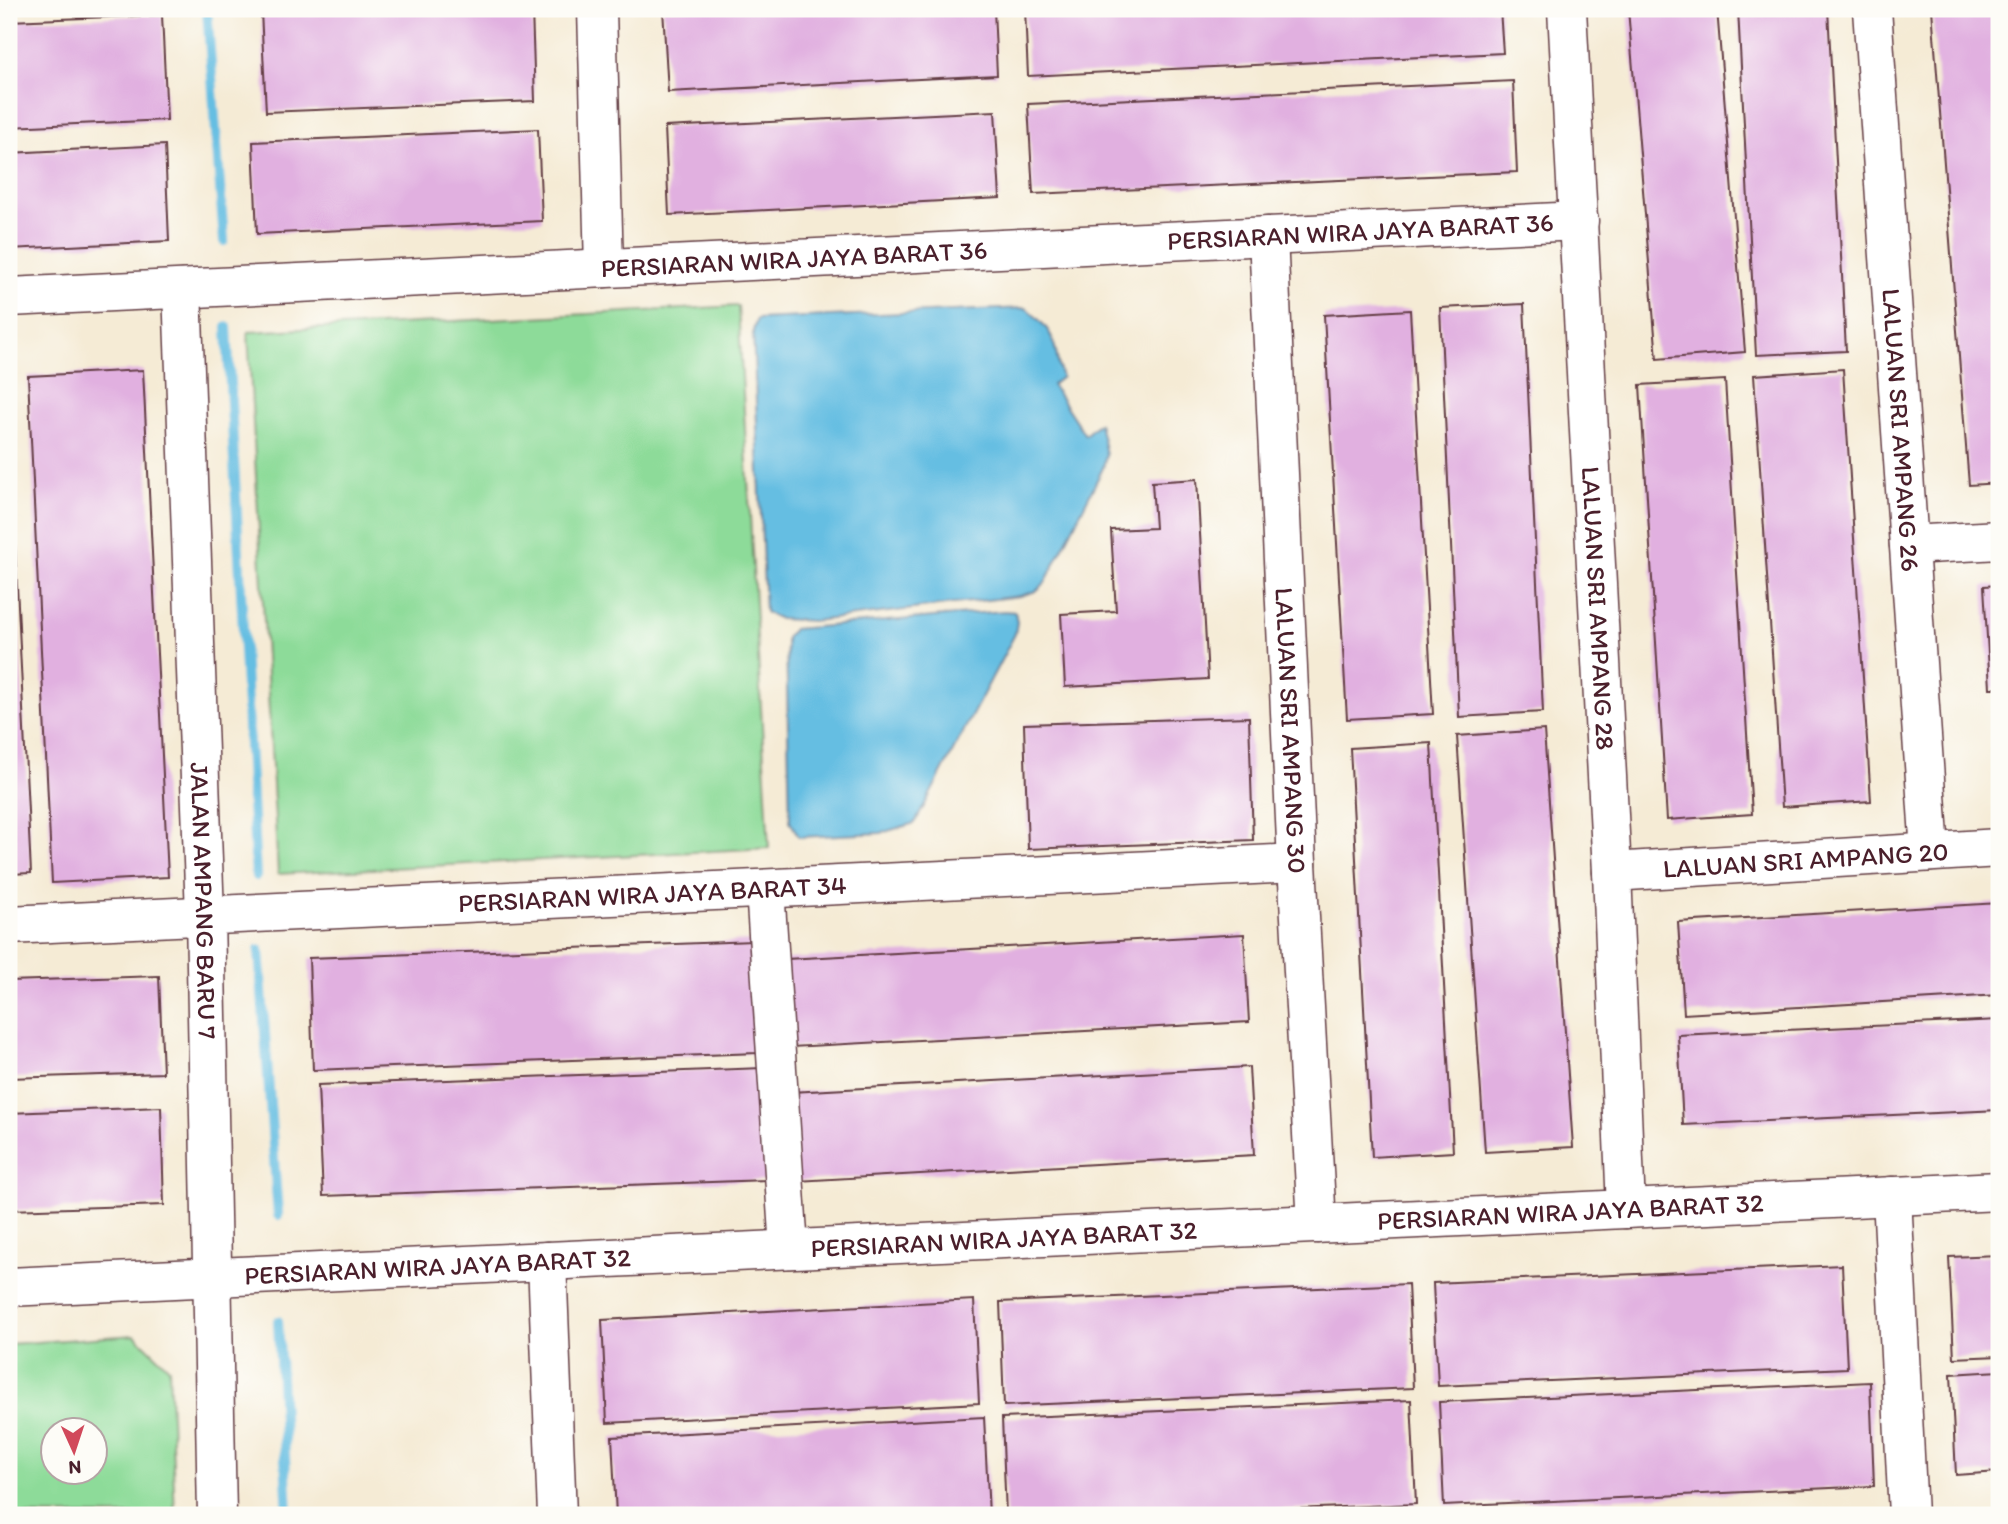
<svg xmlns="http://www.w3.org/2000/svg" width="2008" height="1524" font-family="Itim,sans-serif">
<rect width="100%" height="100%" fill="#fdfcf7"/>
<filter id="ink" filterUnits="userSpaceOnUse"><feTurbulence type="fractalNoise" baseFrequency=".0143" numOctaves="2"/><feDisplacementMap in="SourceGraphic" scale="14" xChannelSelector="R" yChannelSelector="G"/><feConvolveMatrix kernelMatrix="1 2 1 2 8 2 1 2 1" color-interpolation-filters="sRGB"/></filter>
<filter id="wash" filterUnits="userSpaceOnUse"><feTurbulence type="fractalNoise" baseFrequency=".00686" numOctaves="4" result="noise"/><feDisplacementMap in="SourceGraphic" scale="28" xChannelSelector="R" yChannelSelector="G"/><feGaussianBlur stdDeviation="1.57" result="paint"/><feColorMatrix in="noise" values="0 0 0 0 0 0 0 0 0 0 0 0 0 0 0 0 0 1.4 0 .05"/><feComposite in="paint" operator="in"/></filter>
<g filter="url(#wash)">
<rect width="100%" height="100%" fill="#f5ebd5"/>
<path fill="#8ddb99" stroke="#6c7d62" stroke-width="2" fill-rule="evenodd" d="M738 306 769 848 278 874 248 332Z
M135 1335 169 1368 175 1515H9V1344ZM52 1430H94V1472H52Z"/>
<path fill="#65bee2" stroke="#586e86" stroke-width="2" d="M1026 308C1036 317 1047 326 1052 338 1057 350 1057 365 1062 377L1052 385 1085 435 1099 423 1106 454 1103 468 1045 583 1036 591 1020 596 814 621 780 619 765 612 753 331 757 319Z
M1004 611 1015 612 1017 622 1015 634 915 823 881 833 799 837 790 821 786 638 793 629Z"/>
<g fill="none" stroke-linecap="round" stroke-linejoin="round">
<path stroke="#65bee2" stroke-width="10" d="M207 9 224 241
M227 327 256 876
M259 950 278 1215
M278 1321 288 1515"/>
</g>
<g id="blocks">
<path fill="#e1b0e0" d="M314 9H532L535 101 266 112 261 11Z
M663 9H994L997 75 668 92Z
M1025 9H1500L1503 53 1028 76Z
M1628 9H1717L1745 352 1657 359Z
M1738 9H1828L1846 351 1756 355Z
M1932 9H1999V483L1969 485Z
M162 15 167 120 9 127V21Z
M1513 81 1517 172 1033 194 1028 104Z
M995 111 1000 198 669 215 665 127Z
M538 129 542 221 257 234 253 142Z
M165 145 169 241 9 249V153Z
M1524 304 1543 712 1459 717 1440 308Z
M1410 310 1433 714 1347 719 1324 315Z
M1843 369 1871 801 1782 807 1754 375Z
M143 370 168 877 52 883 28 376Z
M1725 380 1752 814 1667 820 1640 385Z
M9 462H11L31 873 9 874Z
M1197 479 1208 679 1065 687 1061 614 1116 611 1111 530 1155 528 1152 482Z
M1999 585V688H1990L1984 586Z
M1249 717 1253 840 1028 849 1024 724Z
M1544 730 1573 1147 1485 1152 1457 736Z
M1431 743 1453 1152 1372 1157 1350 748Z
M1999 903V995L1684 1014 1678 922Z
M1244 934 1249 1022 791 1047 786 959Z
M753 941 757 1053 313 1070 309 958Z
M159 976 163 1073 9 1078V981Z
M1999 1020V1110L1683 1125 1678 1035Z
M1249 1067 1254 1155 797 1181 791 1092Z
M763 1068 767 1180 323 1196 318 1085Z
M161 1107 164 1205 9 1210V1113Z
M1999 1255V1356L1954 1358 1949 1257Z
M1842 1265 1847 1368 1438 1386 1433 1283Z
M1408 1284 1413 1388 1004 1406 1000 1302Z
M974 1300 979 1403 607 1423 602 1320Z
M1999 1371V1472L1956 1475 1951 1374Z
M1870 1382 1874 1486 1444 1506 1439 1402Z
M1411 1400 1416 1504 1148 1515H1006L1002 1418Z
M984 1417 989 1515H616L612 1437Z"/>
</g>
</g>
<g filter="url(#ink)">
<use href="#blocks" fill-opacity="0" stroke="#643e44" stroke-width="2"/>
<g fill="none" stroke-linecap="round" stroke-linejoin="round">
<g stroke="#643e44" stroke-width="41">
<g id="minor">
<path d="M597 9 604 268"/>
<path id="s1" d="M1567 9 1612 872 1626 1209"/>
<path id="s2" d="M1872 9 1930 852"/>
<path id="s3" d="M1268 236 1297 863 1317 1224"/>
<path id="s4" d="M182 289 205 915 217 1515"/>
<path id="s5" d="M9 297 1579 221"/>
<path d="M1909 545 1999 540"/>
<path id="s6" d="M1612 872 1999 848"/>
<path d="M765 889 789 1249"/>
<path id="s7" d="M9 925 1297 863"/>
<path d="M1892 1196 1908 1515"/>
<path d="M547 1261 557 1515"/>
<path id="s8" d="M9 1287 1999 1191"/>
</g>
</g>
<use href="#minor" stroke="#fff" stroke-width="38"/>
</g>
</g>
<g text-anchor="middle" stroke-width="7" stroke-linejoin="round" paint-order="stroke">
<g font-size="26" fill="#4a1f2b" stroke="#fdfcf7">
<text dy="9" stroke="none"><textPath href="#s5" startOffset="1353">PERSIARAN WIRA JAYA BARAT 36</textPath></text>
<text dy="9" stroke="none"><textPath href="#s5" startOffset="786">PERSIARAN WIRA JAYA BARAT 36</textPath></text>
<text dy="9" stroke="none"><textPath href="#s2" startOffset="422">LALUAN SRI AMPANG 26</textPath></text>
<text dy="9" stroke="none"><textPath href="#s1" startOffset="600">LALUAN SRI AMPANG 28</textPath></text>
<text dy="9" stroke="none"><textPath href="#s3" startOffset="495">LALUAN SRI AMPANG 30</textPath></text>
<text dy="9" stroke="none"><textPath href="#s6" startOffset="194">LALUAN SRI AMPANG 20</textPath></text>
<text dy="9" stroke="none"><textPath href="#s7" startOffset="644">PERSIARAN WIRA JAYA BARAT 34</textPath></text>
<text dy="9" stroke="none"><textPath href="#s4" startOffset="612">JALAN AMPANG BARU 7</textPath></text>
<text dy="9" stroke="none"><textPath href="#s8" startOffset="1563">PERSIARAN WIRA JAYA BARAT 32</textPath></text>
<text dy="9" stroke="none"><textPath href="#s8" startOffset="996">PERSIARAN WIRA JAYA BARAT 32</textPath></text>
<text dy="9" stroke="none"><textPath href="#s8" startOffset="429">PERSIARAN WIRA JAYA BARAT 32</textPath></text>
</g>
</g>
<rect width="2008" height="1524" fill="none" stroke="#fdfcf7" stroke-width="35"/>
<g transform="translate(74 1451) rotate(177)"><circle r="33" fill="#fdfcf7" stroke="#b5a4a5" stroke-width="2"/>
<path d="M0-5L12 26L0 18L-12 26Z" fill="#d1495b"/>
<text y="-10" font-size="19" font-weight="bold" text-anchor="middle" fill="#4a1f2b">N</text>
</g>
</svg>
